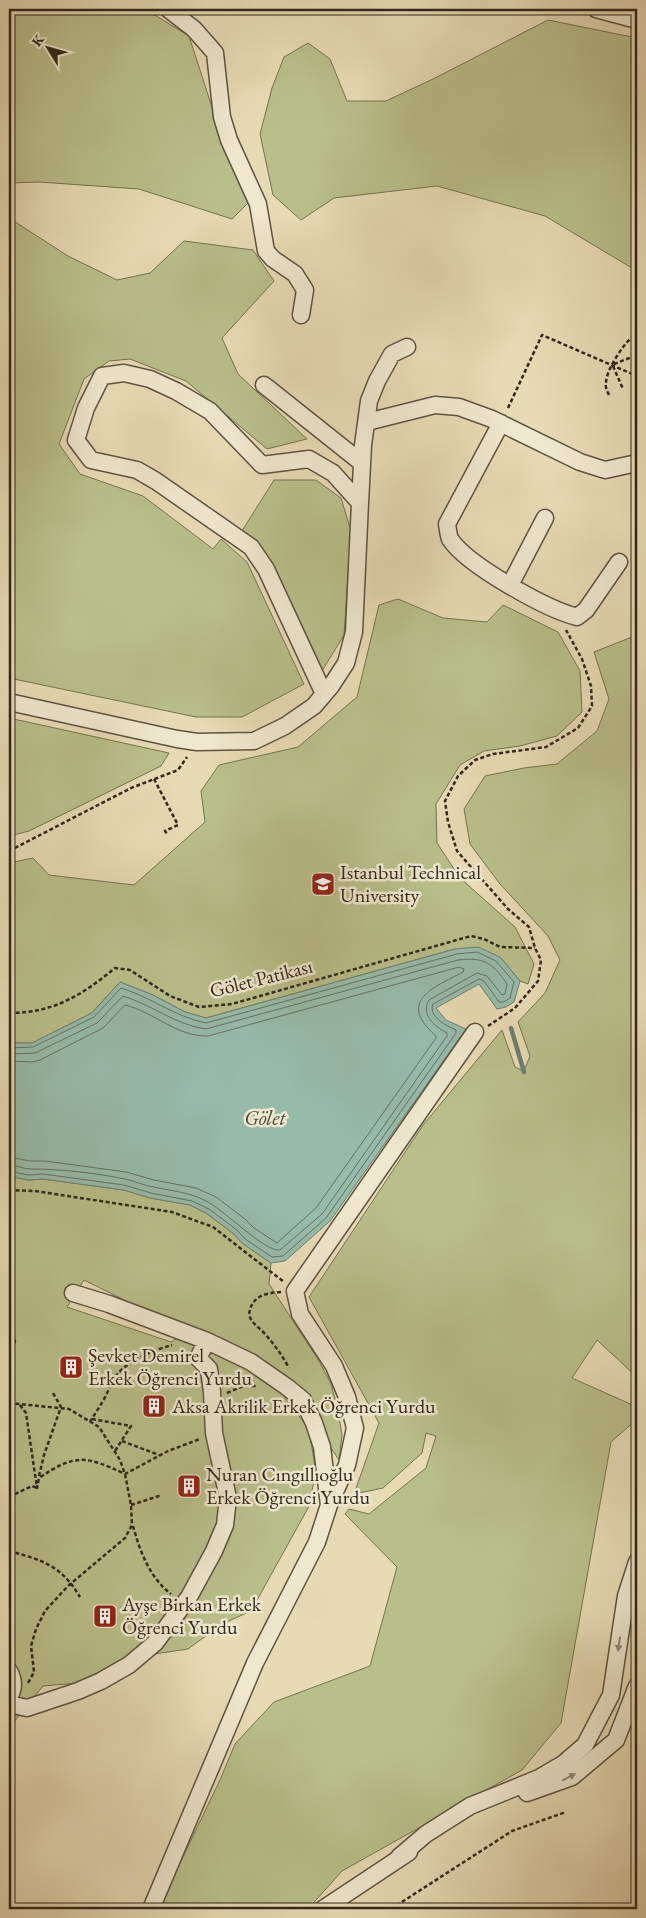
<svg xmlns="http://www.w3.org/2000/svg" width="646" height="1918" font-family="'EB Garamond',serif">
<rect width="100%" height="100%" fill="#e7dbb5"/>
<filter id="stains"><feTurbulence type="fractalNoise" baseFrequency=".004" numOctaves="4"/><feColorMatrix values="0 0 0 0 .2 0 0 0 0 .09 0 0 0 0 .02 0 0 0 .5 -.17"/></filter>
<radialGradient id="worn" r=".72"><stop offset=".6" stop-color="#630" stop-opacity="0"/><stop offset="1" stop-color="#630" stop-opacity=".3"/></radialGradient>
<path fill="#b9bf8b" stroke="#747354" d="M9 9H145L189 36 221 135 248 203 232 219 139 189 39 182 9 183Z
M548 20 637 38V271L545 216 437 186 334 198 301 220 273 195 260 134 272 88 284 57 308 43 330 59 347 101H386L435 78Z
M9 218 68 256 117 280 150 273 184 241 253 250 274 281 222 338 238 374 307 439 267 449 186 381 130 359 109 361 84 379 59 444 80 474 143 496 213 549 221 539 247 562 304 684 242 717H196L9 678Z
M274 480H316L341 498 351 531 344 635 322 671 240 534Z
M398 599 443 618 487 622 503 605 558 632 580 671 582 712 557 736 520 746 484 751 460 765 436 804 437 843 460 878 515 927 534 964 528 984 520 981 500 957 455 949 206 1018 185 1012 153 995 120 982 92 1013 32 1043H9V863L33 858 49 875 134 885 205 822 201 791 219 765 298 747 357 697 379 605Z
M637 635V1377L597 1340 572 1378 637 1407V1419L611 1442 561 1723 522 1770 342 1871 308 1909H160L168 1888 220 1780 235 1744 274 1702 370 1666 397 1567 345 1514 349 1509 369 1514 426 1468 436 1436 426 1433 422 1453 383 1488 354 1494 379 1423 309 1297 423 1125 502 1030 515 1067 524 1071 530 1056 518 1022 545 993 560 960 548 936 500 884 470 844 464 809 485 776 524 768 557 764 597 731 609 699 594 652Z
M9 718 169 753 161 766 29 831 9 836Z
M9 1176 28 1180 43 1179 124 1190 150 1198 190 1205 206 1213 234 1234 242 1243 271 1263 269 1284 319 1361 331 1384 338 1410 342 1435 339 1460 314 1423 303 1400 219 1347 84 1280 67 1307 171 1342 180 1336 237 1359 279 1390 309 1429 316 1473 308 1508 251 1611 222 1624 188 1649 127 1658 78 1683 43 1686 9 1728Z"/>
<path fill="#97bbaa" stroke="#6e8071" d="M478 947 500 957 520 981 514 1002 506 1007 497 1009 479 984 436 1008 446 1020 466 1029 330 1221 285 1261 271 1263 242 1243 234 1234 206 1213 190 1205 150 1198 124 1190 43 1179 28 1180 9 1176V1043H32L92 1013 120 982 153 995 185 1012 206 1018 455 949Z"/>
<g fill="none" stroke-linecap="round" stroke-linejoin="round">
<path stroke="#647163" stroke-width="1" d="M9 1048 33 1047 94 1017 121 988C151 997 175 1017 206 1023L457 954 477 952 496 961 514 982 510 998 504 1002H499L484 981 479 979 433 1004C428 1017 447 1026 456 1030V1033L326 1218 283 1256 272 1257 245 1239 237 1230 209 1209 192 1201 151 1193 124 1185 43 1174 28 1175 9 1171
M9 1054 35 1053 97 1023 123 996C152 1005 176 1025 206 1029L458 960C483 957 492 962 507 984L505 994 502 995 487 976 477 973 429 1000C420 1014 435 1027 447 1033V1036L322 1214 280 1250C266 1253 223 1209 206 1201 189 1192 172 1191 154 1187 145 1186 135 1181 125 1179 95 1173 62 1169 31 1169 23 1169 17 1165 9 1165
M9 1061 32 1062 40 1060 103 1028 125 1005C154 1012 177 1037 208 1036L459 967 464 969 463 972C433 988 396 1001 436 1036V1038L316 1208 277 1243 254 1228 245 1219 216 1197 196 1188 154 1180 126 1172 45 1161H30L9 1157"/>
<path stroke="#6e8071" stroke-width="4.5" d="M511 1028 524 1072"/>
<g stroke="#5e5442" stroke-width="19">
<path id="minor" d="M168 9 194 29 215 53 222 117 229 140 258 204 266 251 273 259 295 274 305 290 301 315
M596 9 637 20
M264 385 362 463
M367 422 435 405 459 407 492 419 580 462 605 470 637 463
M501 423 447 524C448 529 448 534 450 539 467 565 546 609 577 617L586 610 619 562
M510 585 545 518
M324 694 266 569 251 547 156 481 137 470 91 460 76 440 86 408 102 376 124 373 150 379 176 391 210 411 262 465 309 459 333 473 360 503
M9 702 177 739 197 742 254 741 285 726 314 706 331 686 346 663 354 632 360 503 363 445 369 401 377 381 392 354 407 347
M73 1293 109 1304 207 1341
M9 1671C14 1680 14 1689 9 1697
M9 1704 27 1708 78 1691 101 1681 129 1665 155 1643 189 1597 214 1551 225 1525 228 1498 214 1433 212 1392 209 1369 198 1358 207 1341 251 1362 287 1387 303 1400 314 1423 322 1447 329 1505
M527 1793 572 1777 616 1740 637 1686
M399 1857 426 1834 470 1806 539 1778 563 1764 585 1745 611 1695 626 1596 637 1562
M151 1909 255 1663 317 1542 329 1505 347 1465 355 1428 347 1397 334 1366 300 1314 295 1291 475 1032
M323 1909 409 1852"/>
</g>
<path stroke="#30271c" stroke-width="2.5" stroke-dasharray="4 2.5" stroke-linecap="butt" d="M614 364 637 355
M613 366 623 389
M609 395C607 391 605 387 606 383 606 370 623 345 632 337
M508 408 542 335 637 376
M154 779 178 825 165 831 167 834
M9 851 131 788 178 770 187 757
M9 1013C54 1013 82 995 115 968L130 970 170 996 199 1007 232 1004 471 936 484 939 500 947 535 948
M488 1026 515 1008 538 981 541 960 535 948 529 927 508 909 457 851 448 822 445 801 458 776 475 760 493 754 546 747 578 728 592 706 591 686 582 659 566 630
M9 1190 35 1191 172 1212 213 1227 284 1282
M281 1292C265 1293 251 1296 249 1315 252 1324 259 1327 265 1334 274 1344 282 1355 289 1368
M9 1328 15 1341 9 1356
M227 1393 243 1386H257
M9 1403 69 1409 99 1427 120 1460 125 1474 131 1505 132 1525 125 1538 68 1586 45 1611 36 1629 31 1646 34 1672 28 1683
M20 1405 26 1413 37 1488 39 1478C76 1453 86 1456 125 1474L168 1451 200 1439
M92 1419 131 1426 115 1451
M90 1422C95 1413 102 1404 106 1395 109 1390 110 1385 113 1380 125 1361 151 1351 172 1345
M122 1441 159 1455
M39 1476 44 1455 61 1407 53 1393
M9 1497 32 1486 37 1488
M131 1505 162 1495
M133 1526C140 1551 149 1577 171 1594
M9 1551C42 1560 61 1565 80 1597
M391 1909 512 1831 566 1812"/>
<use href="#minor" stroke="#efe8cf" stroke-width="16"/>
</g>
<defs><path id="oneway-solid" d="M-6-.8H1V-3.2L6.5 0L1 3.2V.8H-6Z" transform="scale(1.25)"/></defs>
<g fill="#908876">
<use href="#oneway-solid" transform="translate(619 1644) rotate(98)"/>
<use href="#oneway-solid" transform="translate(569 1777) rotate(-28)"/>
</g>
<defs>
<g id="university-square" transform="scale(1.25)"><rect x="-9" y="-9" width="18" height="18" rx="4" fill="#8f2418" stroke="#efe8cf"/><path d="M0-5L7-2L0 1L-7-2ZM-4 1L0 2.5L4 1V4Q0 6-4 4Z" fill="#fff"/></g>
<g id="building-square" transform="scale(1.25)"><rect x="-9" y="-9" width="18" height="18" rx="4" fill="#8f2418" stroke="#efe8cf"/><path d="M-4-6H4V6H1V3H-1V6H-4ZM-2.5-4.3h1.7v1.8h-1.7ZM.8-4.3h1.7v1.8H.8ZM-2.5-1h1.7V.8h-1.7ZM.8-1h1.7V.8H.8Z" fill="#fff"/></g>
</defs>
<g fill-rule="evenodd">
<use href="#university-square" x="323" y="884"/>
<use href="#building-square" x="71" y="1367"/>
<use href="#building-square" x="154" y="1406"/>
<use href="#building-square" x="189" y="1486"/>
<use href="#building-square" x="105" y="1616"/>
</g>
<g text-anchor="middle" stroke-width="5" stroke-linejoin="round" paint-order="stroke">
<g font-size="20" fill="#30271c" stroke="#efe8cf" text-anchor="start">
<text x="340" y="879">Istanbul Technical<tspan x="340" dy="23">University</tspan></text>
<text x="88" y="1362">Şevket Demirel<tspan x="88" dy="23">Erkek Öğrenci Yurdu</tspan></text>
<text x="172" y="1413">Aksa Akrilik Erkek Öğrenci Yurdu</text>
<text x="206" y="1481">Nuran Cıngıllıoğlu<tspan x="206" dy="23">Erkek Öğrenci Yurdu</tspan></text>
<text x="122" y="1611">Ayşe Birkan Erkek<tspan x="122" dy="23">Öğrenci Yurdu</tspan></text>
</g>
<g font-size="20" fill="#30271c" stroke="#efe8cf">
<text transform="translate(261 978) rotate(-14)" y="7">Gölet Patikası</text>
</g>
<g font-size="21" font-style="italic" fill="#4a4c40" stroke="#efe8cf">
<text x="265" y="1125">Gölet</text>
</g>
</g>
<rect width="646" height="1918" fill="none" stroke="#e7dbb5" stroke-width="30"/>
<rect x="10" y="10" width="626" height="1898" fill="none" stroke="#30271c" stroke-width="2.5"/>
<rect x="15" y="15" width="616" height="1888" fill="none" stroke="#30271c"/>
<g transform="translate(48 48) rotate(307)" stroke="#efe8cf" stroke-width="4" paint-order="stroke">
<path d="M0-4L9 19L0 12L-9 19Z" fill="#30271c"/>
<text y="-8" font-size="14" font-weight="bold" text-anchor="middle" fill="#30271c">K</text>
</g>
<rect width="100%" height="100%" filter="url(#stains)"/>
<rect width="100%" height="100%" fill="url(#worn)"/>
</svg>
